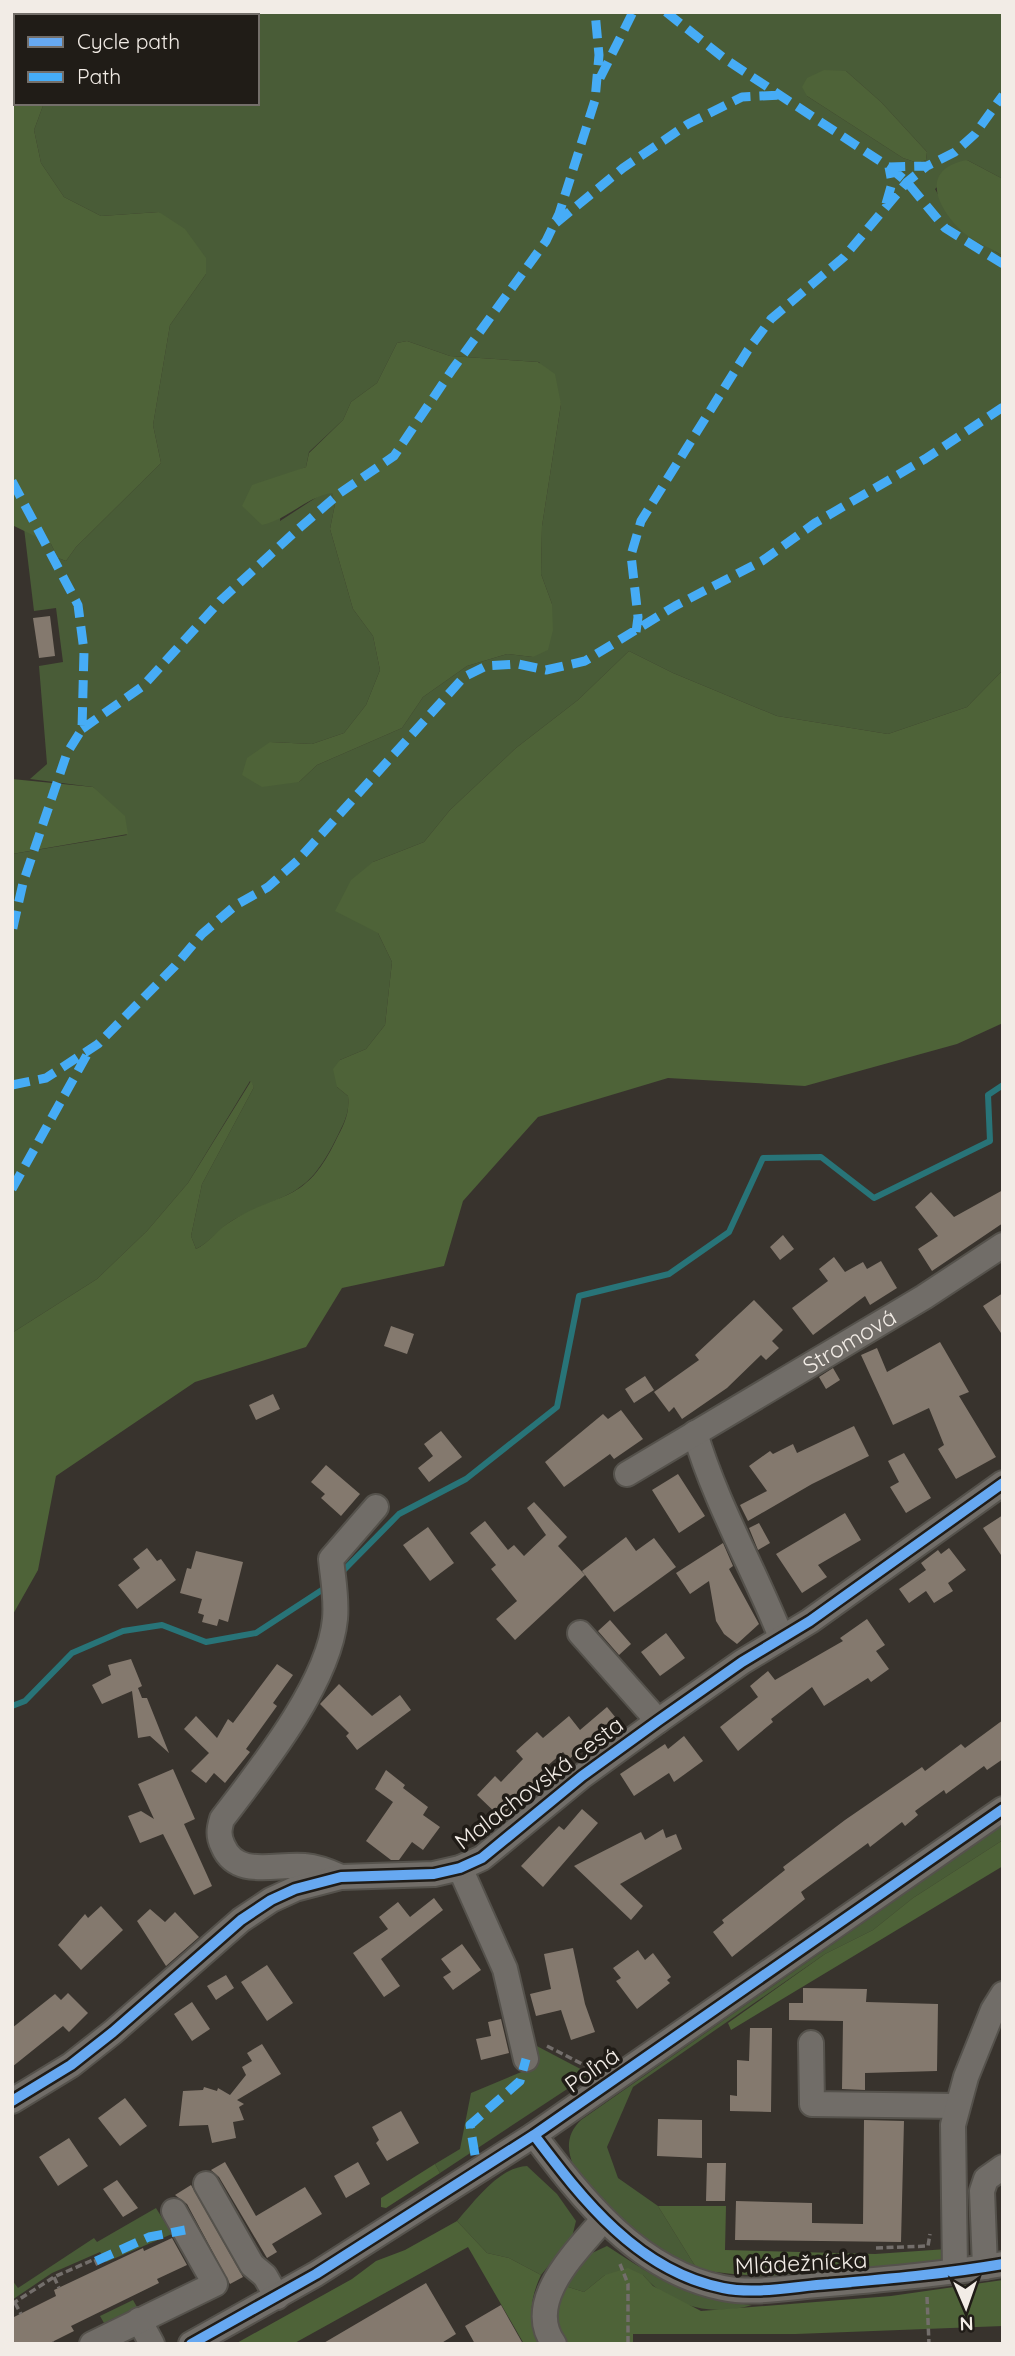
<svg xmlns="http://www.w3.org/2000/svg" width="1015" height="2356" font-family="Quicksand,sans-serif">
<rect width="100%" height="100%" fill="#38332d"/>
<path fill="#495c37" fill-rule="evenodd" d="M74 12H1003V179L967 160 935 189C957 228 964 233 1003 256V670L967 707 888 734 777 716 673 673 629 651 578 700 516 748 450 810 424 842 373 862 378 933 392 962 385 1025 366 1049 340 1060 337 1087 348 1096C350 1113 344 1122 337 1137 307 1198 290 1191 235 1219 220 1227 211 1242 196 1249L191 1236 202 1184 254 1087 250 1081 188 1183 147 1231 97 1279 12 1333V854L127 835 93 787 30 779 47 764 39 666 63 662 56 608 34 611 24 528 51 544 58 558 66 561 76 547 161 463 153 425 170 325 206 274 159 212 101 216 64 197 41 163 34 130 44 103H257V16H73ZM846 71 881 102 927 152 926 160 918 163 903 158 807 96ZM407 341 450 356 539 362 561 404 542 526 541 574 552 604 533 657 507 654 467 666 423 697 402 728 317 765 299 782 270 742 312 744 344 733 366 705 380 670 373 636 353 609 330 529 335 504 332 492 320 495 280 521 283 477 306 467 309 452 343 420 351 402 377 383 397 343Z
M1003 1825V1840L913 1898 873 1930 825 1954 633 2087 607 2147 618 2178 658 2206 697 2269C659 2250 529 2169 581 2120Z
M533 2044 590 2074 440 2173 435 2164 460 2149 471 2093 531 2068Z
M527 2166 557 2194 576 2221 572 2237 541 2275 509 2258 487 2253 457 2221C474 2202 499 2167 527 2166Z
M156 2208 172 2234 106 2262 100 2252 52 2273 12 2300V2280L18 2288 94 2238 97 2242Z
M607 2246C659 2280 689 2300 752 2305 713 2317 670 2307 643 2275H605L584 2292 565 2286 592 2253Z
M133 2300 137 2307 104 2323 100 2316Z"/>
<path fill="#4e6338" d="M12 12H74L73 16H16V103H44L34 130 41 163 64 197 101 216 159 212 185 229 206 258V274L170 325 153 425 161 463 76 547 66 561 58 558 51 544 12 525Z
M824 70 846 71 881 102 927 152 926 160 918 163 903 158 807 96 802 87 807 78Z
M967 160 1003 179V256C990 248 975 242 964 233 937 209 918 169 967 160Z
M407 341 450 356 538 362 555 374 561 404 542 526 541 574 552 604 553 630 548 650 533 657 507 654 467 666 423 697 402 728 317 765 299 782 262 787 242 775 247 758 270 742 312 744 344 733 366 705 380 670 373 636 353 609 330 529 335 504 332 493C306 497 289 519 262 525L242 506 252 485 306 467 309 453 343 420 351 402 377 383 397 343Z
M629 651 673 673 777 716 888 734 967 707 1003 670V1023L957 1044 805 1086 668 1078 538 1117 463 1201 444 1266 342 1288 306 1347 195 1382 56 1476 38 1570 12 1616V1333L97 1279 147 1231 188 1183 251 1081 254 1087 202 1184 191 1236 196 1249C209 1243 218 1229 230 1222 281 1190 304 1205 335 1142 343 1126 350 1115 348 1096L337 1087 333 1069 340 1060 366 1049 385 1025 392 962 378 933 335 911 351 880 373 862 424 842 450 810 516 748 578 700Z
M12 779 93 787 125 816 128 834 12 854Z
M1003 1840V1866L731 2030 728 2023 825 1954 873 1930 913 1898Z
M435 2164 440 2173 386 2208 381 2207V2198Z
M658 2206H726L725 2250 875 2254 947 2249V2261C866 2271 778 2284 697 2269Z
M457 2221 487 2253 509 2258 541 2275C530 2298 528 2320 538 2344H524L468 2247 293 2344H235L352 2279 376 2261 405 2250Z
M628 2268 643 2275 653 2286 701 2311 891 2296 1003 2280V2326L796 2334H633V2344H565C553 2323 556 2307 565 2286L584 2292 605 2275Z"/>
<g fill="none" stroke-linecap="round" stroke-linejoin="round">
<path stroke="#287478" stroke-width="6" d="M341 1573 399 1514 466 1479 557 1407 579 1296 669 1274 729 1232 763 1158 821 1157 874 1198 990 1141 988 1095 1003 1085
M12 1706 25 1701 72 1653 123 1631 162 1625 206 1642 256 1633 328 1586"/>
</g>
<path fill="#84796e" d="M50 616 55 656 39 658 33 618Z
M1003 1190V1223L932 1271 918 1249 938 1236 915 1207 931 1192 954 1217Z
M783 1235 794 1249 780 1260 770 1247Z
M834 1257 845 1272 863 1262 867 1269 881 1261 897 1288 870 1305 865 1296 813 1335 792 1308 828 1281 819 1269Z
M1003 1293V1336L983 1306Z
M754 1300 783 1330 772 1341 779 1348 766 1360 761 1355 727 1388 682 1419 674 1407 669 1412 654 1392 699 1360 695 1355Z
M391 1326 414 1334 407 1354 384 1346Z
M940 1342 969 1392 959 1396 996 1457 956 1479 938 1449 944 1445 929 1408 893 1425 861 1355 877 1348 887 1372Z
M833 1368 840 1380 826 1389 819 1377Z
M645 1376 654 1390 634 1403 625 1389Z
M273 1394 280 1409 256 1420 249 1405Z
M621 1410 643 1439 614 1459 610 1454 564 1487 545 1462 603 1414 608 1419Z
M854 1426 869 1456 812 1484 748 1521 740 1505 767 1491 749 1466 770 1451 773 1454 793 1444 797 1453Z
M441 1431 462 1457 429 1482 418 1468 433 1456 424 1444Z
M904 1453 931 1498 906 1513 890 1487 899 1482 888 1461Z
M326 1465 360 1494 341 1516 321 1498 325 1494 311 1482Z
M678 1474 705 1516 679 1533 652 1490Z
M534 1502 567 1537 558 1546 585 1575 515 1640 496 1619 517 1601 491 1569 496 1565 470 1533 485 1521 508 1550 514 1545 524 1556 546 1535 527 1508Z
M845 1513 861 1540 818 1565 827 1577 802 1593 776 1554Z
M1003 1515V1558L983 1528Z
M759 1523 770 1543 758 1550 749 1528Z
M428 1527 454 1563 430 1581 403 1545Z
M626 1537 636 1551 654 1538 676 1567 614 1612 582 1571Z
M723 1543 733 1566 729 1569 759 1624 737 1644 724 1634 716 1621 709 1581 690 1594 676 1573Z
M147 1548 157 1561 161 1559 176 1580 137 1609 118 1585 140 1568 133 1559Z
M949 1548 966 1570 948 1583 953 1591 934 1603 926 1591 909 1603 899 1589 926 1570 921 1563 938 1550 941 1554Z
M196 1551 243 1562 228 1622 219 1619 217 1626 202 1622 204 1615 198 1613 202 1599 180 1593 187 1568 191 1569Z
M867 1619 885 1645 876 1651 889 1669 871 1682 868 1678 824 1706 812 1687 771 1719 773 1722 738 1751 720 1727 758 1697 750 1686 768 1671 775 1680 843 1641 840 1638Z
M610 1620 631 1644 619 1655 598 1631Z
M666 1633 685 1658 660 1676 641 1652Z
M131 1659 142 1686 138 1688 142 1698H147L169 1753 150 1736 138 1738 132 1691 102 1704 92 1685 111 1675 108 1665Z
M277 1664 293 1675 273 1703 277 1706 246 1749 250 1752 225 1783 214 1773 206 1783 191 1771 209 1753 184 1729 196 1716 217 1738 228 1719 233 1723Z
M339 1684 372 1716 400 1695 411 1710 357 1750 346 1736 349 1733 320 1704Z
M607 1707 620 1723 604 1736 602 1732 569 1759 563 1752 534 1778 536 1781 501 1818 477 1795 495 1776 501 1782 523 1759 516 1751 537 1732 543 1738 569 1716 580 1730Z
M1003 1720V1759L987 1770 984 1766 946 1794 944 1790 915 1811 918 1815 905 1826 902 1822 870 1847 868 1843 801 1892 805 1899 732 1957 713 1932 724 1923 722 1920 785 1870 783 1867 845 1820 922 1767 925 1771 961 1744 965 1748Z
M684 1736 703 1761 674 1782 669 1773 634 1796 620 1774 665 1744 668 1749Z
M173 1769 195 1819 184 1824 212 1886 194 1895 163 1834 140 1843 128 1816 141 1811 154 1819 138 1784Z
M386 1770 405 1785 403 1788 428 1807 423 1815 440 1827 423 1850 412 1842 399 1860H391L366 1841 393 1802 375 1789Z
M582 1809 598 1823 543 1887 521 1866 559 1826 564 1830Z
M663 1829 666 1838 676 1834 682 1849 620 1884 643 1906 631 1920 574 1866 641 1832 645 1840Z
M434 1898 443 1910 381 1959 400 1986 384 1997 353 1953 388 1929 379 1917 398 1902 410 1917Z
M101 1906 123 1930 81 1970 58 1945 85 1914 88 1918Z
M150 1909 165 1922 175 1912 199 1937 166 1966 137 1921Z
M462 1944 481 1970 453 1990 443 1977 451 1972 441 1959Z
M573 1948 585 2004 595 2032 571 2040 561 2010 536 2016 530 1994 551 1989 544 1954Z
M638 1950 645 1960 653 1953 671 1977 667 1980 670 1983 637 2009 616 1981 621 1978 613 1968Z
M267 1965 293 2003 267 2021 241 1982Z
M226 1975 234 1988 216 2000 207 1986Z
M803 1988 867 1989 866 2002 938 2004 937 2071 865 2073V2090L842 2089 843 2021 789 2020V2003H803Z
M68 1993 88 2013 69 2032 63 2026 12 2067V2028L55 1994 61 2000Z
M192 2002 210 2029 192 2041 174 2014Z
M501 2019 509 2053 481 2060 476 2039 491 2036 488 2022Z
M750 2028H772L771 2112 730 2111V2095L737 2096V2060L749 2061Z
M262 2044 281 2074 237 2100 244 2104 239 2107 244 2120 233 2122 236 2138 212 2143 208 2125 179 2126 183 2091 203 2090 204 2087 217 2091 218 2088 230 2095 246 2075 242 2067 252 2061 247 2053Z
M125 2098 147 2126 120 2146 98 2118Z
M401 2111 419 2143 387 2161 376 2143 379 2140 372 2127Z
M658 2119 702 2120V2158L657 2156Z
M864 2120 904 2121 901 2242 735 2240 736 2201 812 2203V2223L863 2224Z
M69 2138 88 2166 58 2186 39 2157Z
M225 2162 256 2216 305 2187 322 2214 272 2244 277 2252 267 2258 219 2177 211 2170Z
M358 2162 370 2184 346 2198 334 2176Z
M707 2163H726L725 2201H706Z
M117 2180 138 2208 123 2217 103 2189Z
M191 2185 243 2277 230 2284 187 2204 175 2195Z
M172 2238 187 2265 157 2279 159 2283 71 2326 74 2331 48 2344H12V2318L56 2296 54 2290 143 2248 144 2251Z
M426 2283 456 2334 440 2344H322Z
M501 2305 523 2344H475L465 2326Z"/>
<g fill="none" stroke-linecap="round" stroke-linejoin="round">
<g stroke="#55524c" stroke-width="28">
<g id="minor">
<path d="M695 1433C716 1504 754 1569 781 1637"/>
<path id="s1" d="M627 1474 924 1297 1003 1245"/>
<path d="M580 1633 658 1721"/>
<path d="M460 1868 505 1969 526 2059"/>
<path d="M341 1877C330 1872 318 1867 305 1866 276 1863 237 1879 223 1846 218 1836 219 1829 222 1819 261 1768 329 1683 335 1619 337 1599 333 1579 331 1559L376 1507"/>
<path d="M811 2043 812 2104 957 2106"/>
<path d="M12 2101 71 2065 113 2032 241 1920 271 1900 295 1889 341 1877 434 1874 460 1868 482 1858 582 1776 658 1721 742 1662 810 1621 1003 1483"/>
<path d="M534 2135C583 2200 638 2271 723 2288 756 2295 796 2286 829 2284 887 2279 945 2274 1003 2264"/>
<path d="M206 2184 252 2265 265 2276 277 2297"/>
<path d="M985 2267 982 2191 986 2179 1003 2167"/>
<path d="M955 2271 953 2125 966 2077 993 2010 1003 1994"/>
<path d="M139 2320 152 2344"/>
<path d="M92 2344 215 2284 174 2211"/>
<path d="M191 2344 316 2274 534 2135 1003 1809"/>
<path d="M554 2344C523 2302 577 2251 602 2221"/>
</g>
</g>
<path stroke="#736e6b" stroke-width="3.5" stroke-dasharray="7 3.5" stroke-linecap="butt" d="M547 2046 590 2068
M876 2248 928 2246 930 2234
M620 2264 628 2284V2344
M54 2277 59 2288
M927 2297 929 2344
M15 2303 21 2314
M12 2304 54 2277 95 2259 99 2268
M52 2342 53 2344"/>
<use href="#minor" stroke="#716d68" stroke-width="24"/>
<path stroke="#46acf6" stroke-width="9" stroke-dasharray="18 9" stroke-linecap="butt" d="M666 12 725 59 889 167 927 166 955 152 975 134 1003 95
M600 78 633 12
M889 167 907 182 945 228 1003 264
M886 204 892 183 889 167
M556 223 623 168 688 124 742 97 780 95
M12 481 78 605 84 651 82 729 67 753 23 883 12 932
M636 632 638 617 631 555 641 521 748 350 771 319 844 257 907 182 927 166
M82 729 143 686 220 601 297 530 340 493 394 456 452 370 546 241 559 214 595 100 599 55 595 12
M12 1085 46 1078 98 1044 175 966 202 934 236 905 268 887 298 860 464 677 486 666 518 664 546 670 585 661 675 606 762 561 815 523 925 459 1003 407
M12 1189 89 1051
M475 2155 470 2125 520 2081 526 2059
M96 2261 149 2237 185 2230"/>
<g stroke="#201c17" stroke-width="15">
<path id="cycleway" d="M12 2101 71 2065 113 2032 241 1920 271 1900 295 1889 341 1877 434 1874 460 1868 482 1858 582 1776 658 1721 742 1662 810 1621 1003 1483
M534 2135C583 2200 638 2271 723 2288 756 2295 796 2286 829 2284 887 2279 945 2274 1003 2264
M191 2344 316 2274 534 2135 1003 1809"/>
</g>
<use href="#cycleway" stroke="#66a8f1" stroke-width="10"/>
</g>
<g text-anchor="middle" stroke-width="7" stroke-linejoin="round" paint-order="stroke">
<g font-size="23" fill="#f2ece6" stroke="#201c17">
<text dy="8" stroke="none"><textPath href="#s1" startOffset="259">Stromová</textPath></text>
<text transform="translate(539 1783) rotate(-37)" y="8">Malachovská cesta</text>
<text transform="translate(592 2070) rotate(-35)" y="8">Poľná</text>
<text transform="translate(801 2263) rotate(-3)" y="8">Mládežnícka</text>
</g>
</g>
<rect width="1015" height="2356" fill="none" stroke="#f2ece6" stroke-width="28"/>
<rect x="14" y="14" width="245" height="91" fill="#201c17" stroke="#746f6a" stroke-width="2"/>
<rect x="28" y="37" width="35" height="10" fill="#66a8f1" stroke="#746f6a" stroke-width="2"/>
<text x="77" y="49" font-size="21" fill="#f2ece6">Cycle path</text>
<rect x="28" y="72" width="35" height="10" fill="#46acf6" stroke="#746f6a" stroke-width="2"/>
<text x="77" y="84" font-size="21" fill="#f2ece6">Path</text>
<g transform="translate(966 2307) rotate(178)" stroke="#201c17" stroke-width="5" paint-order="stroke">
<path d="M0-5L12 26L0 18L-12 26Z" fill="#f2ece6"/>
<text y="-10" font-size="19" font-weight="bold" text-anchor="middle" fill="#f2ece6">N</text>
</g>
</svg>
